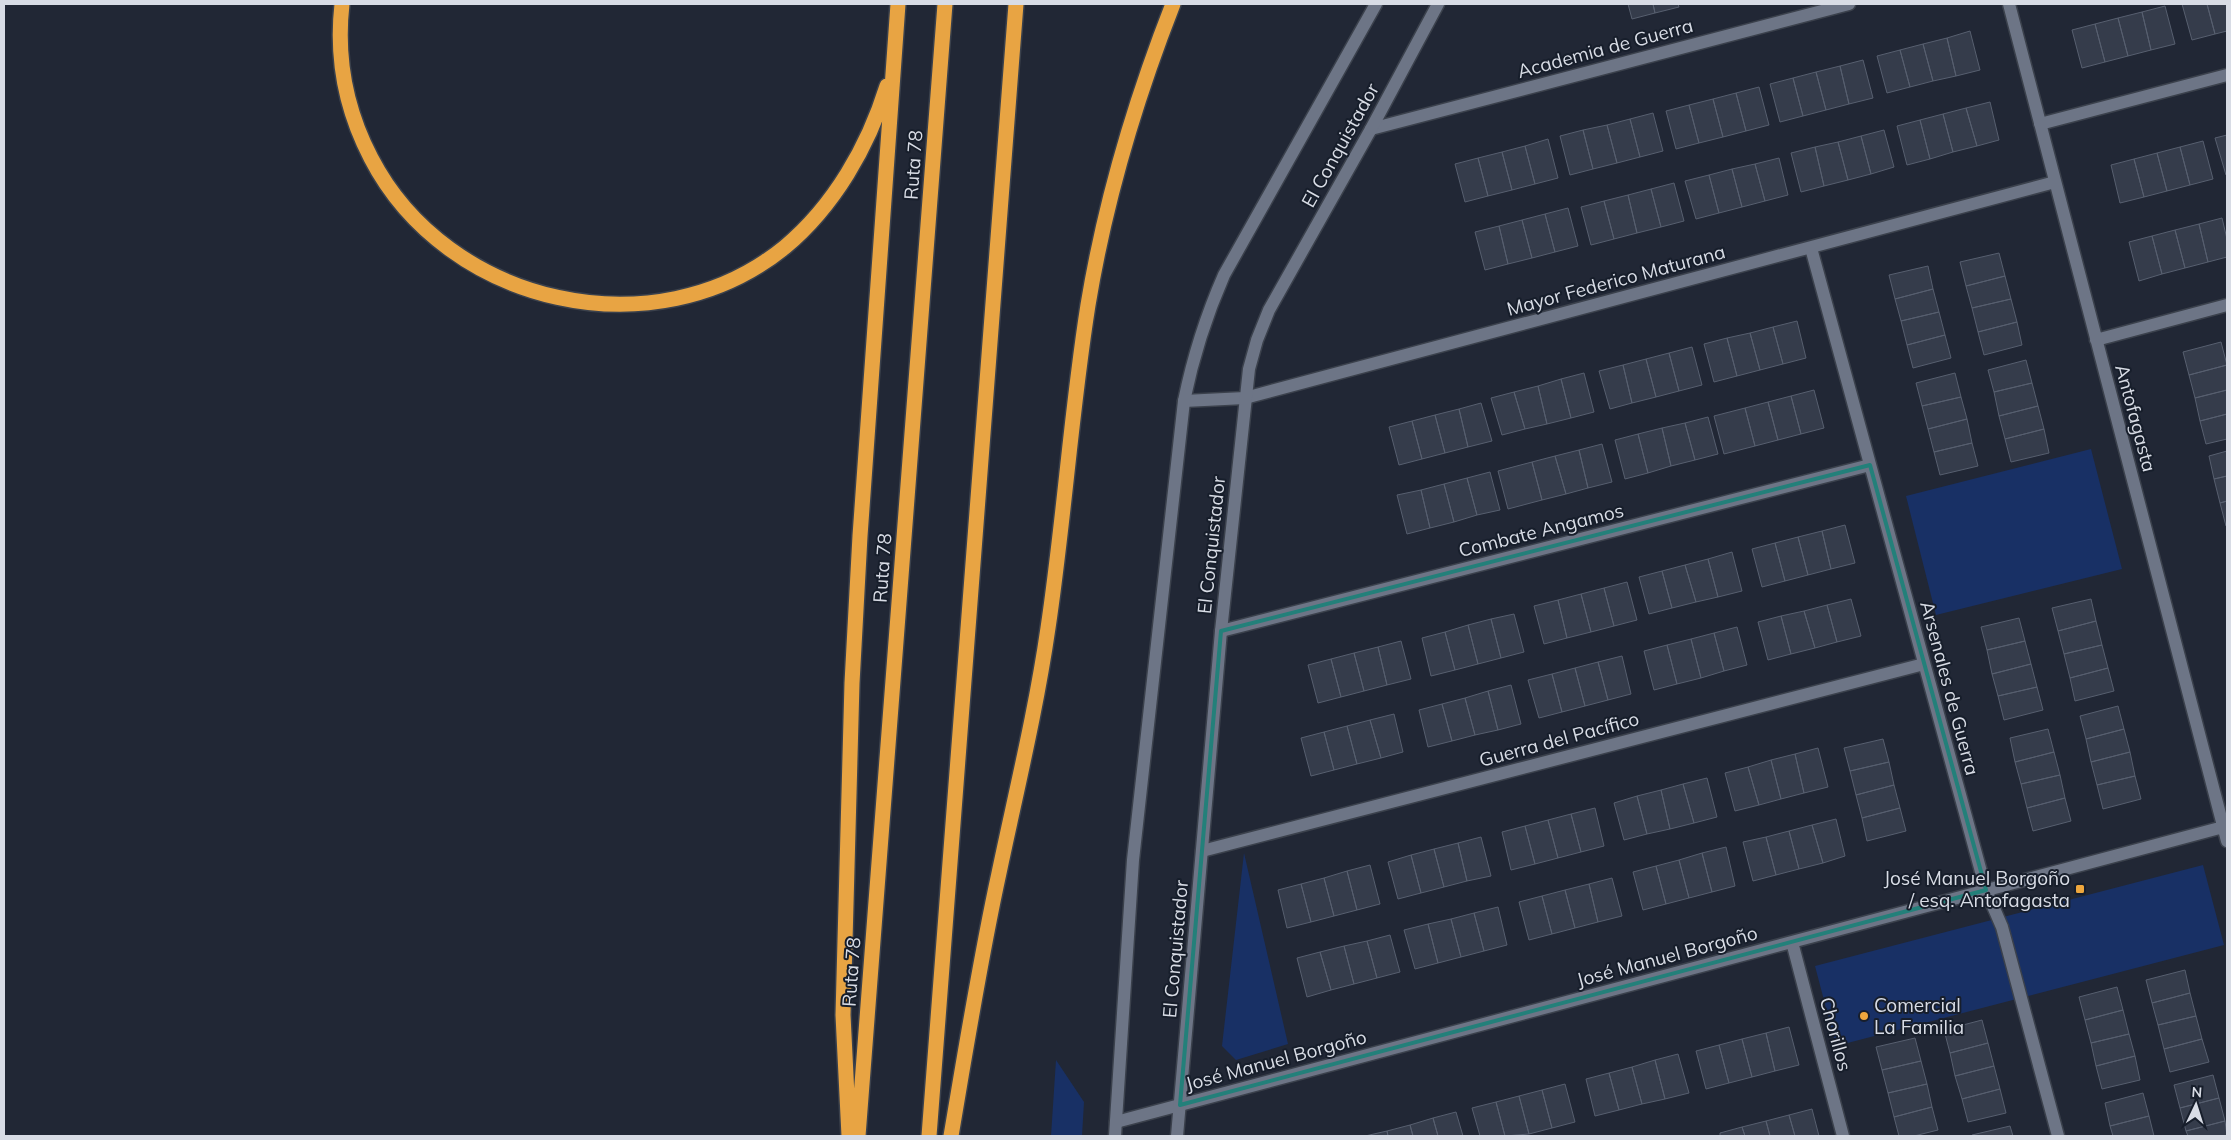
<svg xmlns="http://www.w3.org/2000/svg" width="2231" height="1140" font-family="Mulish,sans-serif">
<rect width="100%" height="100%" fill="#212735"/>
<path fill="#183065" d="M2091 449 2122 569 1936 615 1906 496Z
M1244 853 1288 1044 1236 1060 1222 1046Z
M2203 865 2224 945 1836 1046 1815 966Z
M1056 1060 1084 1102 1082 1136H1051Z"/>
<path fill="#353c4b" stroke="#575f6f" d="M1628 4H1653L1655 13 1632 19Z
M1653 4H1678L1679 7 1655 13Z
M2182 4H2207L2215 34 2192 40Z
M2207 4H2227V31L2215 34Z
M2165 6 2175 44 2151 50 2142 12Z
M2142 12 2151 50 2128 56 2118 18Z
M2118 18 2128 56 2105 62 2095 24Z
M2095 24 2105 62 2082 68 2072 30Z
M1970 31 1980 70 1956 76 1947 38Z
M1947 38 1956 76 1933 81 1923 44Z
M1923 44 1933 81 1910 87 1900 50Z
M1900 50 1910 87 1887 93 1877 56Z
M1863 60 1873 98 1849 104 1840 66Z
M1840 66 1849 104 1826 110 1816 72Z
M1816 72 1826 110 1803 116 1793 78Z
M1793 78 1803 116 1780 122 1770 84Z
M1759 87 1769 125 1746 131 1736 93Z
M1736 93 1746 131 1723 137 1713 99Z
M1713 99 1723 137 1699 143 1689 105Z
M1990 102 1999 140 1977 146 1966 108Z
M1689 105 1699 143 1676 149 1666 111Z
M1966 108 1977 146 1953 152 1943 114Z
M1653 113 1663 151 1640 157 1630 119Z
M1943 114 1953 152 1930 159 1920 120Z
M1630 119 1640 157 1617 163 1607 125Z
M1920 120 1930 159 1907 165 1897 126Z
M1607 125 1617 163 1593 169 1583 130Z
M1583 130 1593 169 1570 175 1560 136Z
M1884 130 1894 167 1871 174 1861 136Z
M2227 135V175H2226L2215 138Z
M1861 136 1871 174 1848 180 1838 142Z
M1548 139 1558 178 1535 184 1525 146Z
M2203 141 2213 179 2190 185 2180 147Z
M1838 142 1848 180 1824 186 1815 147Z
M1525 146 1535 184 1512 190 1502 152Z
M1815 147 1824 186 1801 192 1791 153Z
M2180 147 2190 185 2167 191 2157 153Z
M1502 152 1512 190 1488 196 1478 158Z
M2157 153 2167 191 2144 197 2134 159Z
M1478 158 1488 196 1465 202 1455 164Z
M1779 158 1788 195 1765 201 1755 164Z
M2134 159 2144 197 2120 203 2111 165Z
M1755 164 1765 201 1742 207 1732 169Z
M1732 169 1742 207 1719 213 1709 175Z
M1709 175 1719 213 1696 219 1685 181Z
M1674 183 1684 221 1661 227 1651 189Z
M1651 189 1661 227 1637 233 1628 195Z
M1628 195 1637 233 1614 239 1604 201Z
M1604 201 1614 239 1591 245 1581 207Z
M1568 208 1578 246 1555 252 1545 214Z
M1545 214 1555 252 1532 258 1522 220Z
M2222 218 2227 239V257L2208 262 2199 224Z
M1522 220 1532 258 1508 264 1499 226Z
M2199 224 2208 262 2185 268 2175 230Z
M1499 226 1508 264 1485 270 1475 232Z
M2175 230 2185 268 2162 274 2152 236Z
M2152 236 2162 274 2139 281 2129 242Z
M1999 253 2005 276 1966 286 1960 262Z
M1928 266 1933 289 1895 299 1889 275Z
M2005 276 2011 299 1972 308 1966 286Z
M1933 289 1939 312 1901 321 1895 299Z
M2011 299 2017 322 1978 332 1972 308Z
M1939 312 1945 335 1907 345 1901 321Z
M1797 321 1806 358 1783 364 1773 327Z
M2017 322 2022 345 1984 355 1978 332Z
M1773 327 1783 364 1760 370 1750 333Z
M1750 333 1760 370 1737 376 1727 338Z
M1945 335 1951 358 1913 368 1907 345Z
M1727 338 1737 376 1714 382 1704 344Z
M2221 342 2227 365 2189 375 2183 352Z
M1692 347 1702 385 1679 391 1669 353Z
M1669 353 1679 391 1656 397 1646 359Z
M1646 359 1656 397 1632 403 1623 365Z
M2026 360 2032 383 1994 392 1988 370Z
M1623 365 1632 403 1610 409 1599 371Z
M2227 365V390L2195 398 2189 375Z
M1584 373 1594 412 1571 418 1561 379Z
M1955 373 1961 397 1922 406 1916 383Z
M1561 379 1571 418 1547 424 1538 386Z
M2032 383 2038 406 1999 416 1994 392Z
M1538 386 1547 424 1525 429 1514 392Z
M1814 390 1824 428 1801 434 1791 396Z
M2227 390V414L2200 421 2195 398Z
M1514 392 1525 429 1502 435 1491 398Z
M1791 396 1801 434 1778 440 1768 402Z
M1961 397 1967 419 1928 429 1922 406Z
M1768 402 1778 440 1755 446 1745 408Z
M1481 403 1492 441 1468 447 1459 409Z
M2038 406 2044 429 2005 439 1999 416Z
M1745 408 1755 446 1724 454 1714 416Z
M1459 409 1468 447 1445 453 1435 415Z
M2227 414V439L2206 444 2200 421Z
M1435 415 1445 453 1422 459 1412 421Z
M1708 417 1718 454 1695 460 1685 423Z
M1967 419 1972 443 1934 452 1928 429Z
M1412 421 1422 459 1399 465 1389 427Z
M1685 423 1695 460 1671 466 1662 428Z
M1662 428 1671 466 1648 473 1638 434Z
M2044 429 2049 453 2011 462 2005 439Z
M1638 434 1648 473 1625 479 1615 440Z
M1972 443 1978 466 1940 475 1934 452Z
M1602 444 1612 482 1588 488 1579 450Z
M1579 450 1588 488 1566 494 1555 456Z
M2227 451V476L2214 479 2209 456Z
M1555 456 1566 494 1542 500 1532 462Z
M1532 462 1542 500 1508 509 1498 471Z
M1490 472 1500 510 1477 515 1467 478Z
M2227 476V501L2220 503 2214 479Z
M1467 478 1477 515 1454 522 1444 484Z
M1444 484 1454 522 1430 528 1421 490Z
M1421 490 1430 528 1407 534 1397 495Z
M2227 501V525L2226 526 2220 503Z
M1845 525 1855 563 1831 569 1822 531Z
M1822 531 1831 569 1808 575 1798 537Z
M1798 537 1808 575 1785 581 1775 543Z
M1775 543 1785 581 1762 587 1752 549Z
M1732 552 1742 591 1718 597 1708 559Z
M1708 559 1718 597 1696 602 1685 565Z
M1685 565 1696 602 1672 608 1662 571Z
M1662 571 1672 608 1649 614 1639 577Z
M1627 582 1637 620 1614 626 1604 588Z
M1604 588 1614 626 1591 632 1581 594Z
M1581 594 1591 632 1567 638 1558 600Z
M1851 599 1861 636 1837 642 1827 605Z
M2091 599 2096 621 2058 631 2052 608Z
M1558 600 1567 638 1544 644 1534 606Z
M1827 605 1837 642 1815 648 1804 611Z
M1804 611 1815 648 1791 654 1781 616Z
M1514 614 1524 652 1501 658 1491 619Z
M1781 616 1791 654 1768 660 1758 622Z
M2019 618 2025 641 1987 650 1981 627Z
M1491 619 1501 658 1478 664 1468 625Z
M2096 621 2102 645 2064 654 2058 631Z
M1468 625 1478 664 1455 670 1445 632Z
M1737 627 1747 665 1724 671 1714 633Z
M1445 632 1455 670 1431 676 1422 638Z
M1714 633 1724 671 1701 678 1691 639Z
M1691 639 1701 678 1677 684 1667 645Z
M1401 641 1411 679 1387 685 1378 647Z
M2025 641 2031 664 1992 674 1987 650Z
M1667 645 1677 684 1654 690 1644 651Z
M2102 645 2108 668 2070 678 2064 654Z
M1378 647 1387 685 1364 691 1354 653Z
M1354 653 1364 691 1341 697 1331 659Z
M1622 656 1631 694 1608 700 1598 662Z
M1331 659 1341 697 1318 703 1308 665Z
M1598 662 1608 700 1585 706 1575 668Z
M2031 664 2037 687 1998 696 1992 674Z
M1575 668 1585 706 1562 712 1552 674Z
M2108 668 2114 691 2075 701 2070 678Z
M1552 674 1562 712 1539 718 1528 680Z
M1511 685 1521 724 1498 730 1488 691Z
M2037 687 2043 710 2004 720 1998 696Z
M1488 691 1498 730 1475 735 1465 698Z
M1465 698 1475 735 1452 741 1442 704Z
M1442 704 1452 741 1428 747 1419 710Z
M2118 706 2124 729 2086 739 2080 716Z
M1394 714 1403 752 1381 758 1370 720Z
M1370 720 1381 758 1357 764 1347 726Z
M1347 726 1357 764 1334 770 1324 732Z
M2048 729 2054 752 2015 762 2010 738Z
M2124 729 2130 752 2091 762 2086 739Z
M1324 732 1334 770 1311 776 1301 738Z
M1883 739 1889 762 1850 771 1844 748Z
M1818 748 1828 787 1804 793 1795 754Z
M2054 752 2060 775 2021 784 2015 762Z
M2130 752 2135 776 2097 785 2091 762Z
M1795 754 1804 793 1781 799 1771 760Z
M1771 760 1781 799 1759 805 1748 767Z
M1889 762 1894 785 1856 795 1850 771Z
M1748 767 1759 805 1735 811 1725 773Z
M2060 775 2065 798 2027 808 2021 784Z
M2135 776 2141 799 2103 809 2097 785Z
M1707 778 1717 817 1694 823 1683 784Z
M1683 784 1694 823 1670 829 1661 790Z
M1894 785 1900 808 1862 818 1856 795Z
M1661 790 1670 829 1647 834 1637 796Z
M1637 796 1647 834 1624 840 1614 803Z
M2065 798 2071 821 2033 831 2027 808Z
M1595 808 1604 846 1581 852 1571 814Z
M1900 808 1906 831 1867 841 1862 818Z
M1571 814 1581 852 1558 858 1548 820Z
M1836 819 1845 856 1823 863 1812 825Z
M1548 820 1558 858 1535 864 1525 826Z
M1812 825 1823 863 1799 869 1789 831Z
M1525 826 1535 864 1511 870 1502 832Z
M1789 831 1799 869 1776 875 1766 837Z
M1481 837 1491 876 1467 881 1458 843Z
M1766 837 1776 875 1753 881 1743 842Z
M1458 843 1467 881 1444 887 1434 849Z
M1726 847 1735 886 1712 892 1702 853Z
M1434 849 1444 887 1421 893 1411 855Z
M1702 853 1712 892 1689 898 1679 860Z
M1411 855 1421 893 1398 899 1388 862Z
M1679 860 1689 898 1666 904 1656 866Z
M1370 865 1380 904 1357 910 1347 871Z
M1656 866 1666 904 1643 910 1633 872Z
M1347 871 1357 910 1334 916 1324 878Z
M1324 878 1334 916 1311 922 1301 884Z
M1612 878 1622 916 1598 922 1589 884Z
M1301 884 1311 922 1287 928 1278 890Z
M1589 884 1598 922 1575 928 1565 890Z
M1565 890 1575 928 1552 934 1542 896Z
M1542 896 1552 934 1529 940 1519 902Z
M1498 907 1507 945 1484 951 1474 913Z
M1474 913 1484 951 1461 957 1451 919Z
M1451 919 1461 957 1438 963 1428 924Z
M1428 924 1438 963 1415 969 1404 930Z
M1390 935 1400 972 1377 978 1367 941Z
M1367 941 1377 978 1354 984 1344 946Z
M1344 946 1354 984 1331 990 1320 952Z
M1320 952 1331 990 1307 997 1297 958Z
M2185 970 2190 993 2152 1003 2146 980Z
M2117 987 2123 1010 2085 1020 2079 997Z
M2190 993 2196 1016 2158 1025 2152 1003Z
M2123 1010 2129 1034 2091 1043 2085 1020Z
M2196 1016 2202 1039 2164 1049 2158 1025Z
M1982 1020 1988 1043 1950 1053 1944 1030Z
M1789 1027 1799 1065 1775 1071 1766 1033Z
M1766 1033 1775 1071 1752 1077 1742 1039Z
M2129 1034 2135 1056 2096 1066 2091 1043Z
M1915 1038 1921 1061 1882 1070 1876 1047Z
M1742 1039 1752 1077 1729 1083 1719 1045Z
M2202 1039 2209 1062 2170 1072 2164 1049Z
M1988 1043 1994 1066 1955 1076 1950 1053Z
M1719 1045 1729 1083 1706 1089 1696 1051Z
M1678 1054 1689 1093 1665 1099 1655 1060Z
M2135 1056 2140 1080 2102 1089 2096 1066Z
M1655 1060 1665 1099 1642 1104 1632 1067Z
M1921 1061 1927 1084 1888 1093 1882 1070Z
M1994 1066 2000 1089 1962 1099 1955 1076Z
M1632 1067 1642 1104 1619 1110 1609 1073Z
M1609 1073 1619 1110 1595 1116 1586 1079Z
M2213 1075 2219 1098 2180 1108 2174 1085Z
M1565 1084 1575 1122 1552 1128 1542 1090Z
M1927 1084 1932 1107 1894 1117 1888 1093Z
M2000 1089 2006 1113 1968 1122 1962 1099Z
M1542 1090 1552 1128 1529 1134 1519 1096Z
M2143 1093 2149 1116 2110 1126 2105 1103Z
M1519 1096 1529 1134 1505 1136 1496 1102Z
M2219 1098 2225 1121 2186 1131 2180 1108Z
M1496 1102 1505 1136H1480L1472 1108Z
M1932 1107 1938 1130 1914 1136H1899L1894 1117Z
M1812 1109 1819 1136H1795L1789 1115Z
M1456 1112 1463 1136H1438L1433 1118Z
M1789 1115 1795 1136H1770L1766 1121Z
M2149 1116 2154 1136H2113L2110 1126Z
M1433 1118 1438 1136H1413L1410 1125Z
M1766 1121 1770 1136H1745L1742 1127Z
M2225 1121 2227 1136H2188L2186 1131Z
M1410 1125 1413 1136H1388L1387 1131Z
M2010 1126 2013 1136H1972V1135Z
M1742 1127 1745 1136H1720V1133Z
M1387 1131 1388 1136H1365Z"/>
<g fill="none" stroke-linecap="round" stroke-linejoin="round">
<g stroke="#3b414c" stroke-width="15">
<path id="minor" d="M2009 4 2227 841
M2040 124 2227 75
M1371 129 1849 4
M1811 248 1986 890 2002 927 2058 1136
M2096 340 2227 305
M1184 401 1245 398 2055 182
M1221 631 1870 465
M1202 851 1924 664
M1792 942 1843 1136
M1116 1122 2227 826"/>
</g>
<g stroke="#3b414c" stroke-width="15">
<path id="secondary" d="M1115 1136 1133 860 1184 401C1193 357 1206 316 1224 275L1376 4
M1177 1136 1221 631 1249 369 1257 340 1269 310 1371 129 1438 4"/>
</g>
<g stroke="#3b414c" stroke-width="18">
<path id="motorway" d="M342 4C336 57 346 110 371 158 447 305 655 353 785 247 834 206 868 147 887 86
M849 1136 843 1015 852 683 860 536 898 4
M858 1136 945 4
M929 1136 1016 4
M951 1136C966 1048 980 960 999 873 1016 792 1036 711 1048 628 1064 521 1071 412 1088 305 1105 202 1135 101 1173 4"/>
</g>
<use href="#minor" stroke="#6d7586" stroke-width="12"/>
<use href="#secondary" stroke="#6d7586" stroke-width="12"/>
<use href="#motorway" stroke="#e8a443" stroke-width="15"/>
</g>
<path fill="none" stroke="#23807a" stroke-width="4" stroke-linejoin="round" d="M1870 465 1986 890 1180 1105 1221 631Z"/>
<g fill="#efa73d" stroke="#171e2b" stroke-width="2">
<rect x="2075" y="884" width="10" height="10" rx="2.5"/>
<circle cx="1864" cy="1016" r="5"/>
</g>
<g text-anchor="middle" stroke-width="4" stroke-linejoin="round" paint-order="stroke">
<g font-size="19" fill="#d8dce5" stroke="#171e2b">
<text transform="translate(1605 48) rotate(-15)" y="7">Academia de Guerra</text>
<text transform="translate(1340 145) rotate(-61)" y="7">El Conquistador</text>
<text transform="translate(913 165) rotate(-86)" y="7">Ruta 78</text>
<text transform="translate(1616 280) rotate(-15)" y="7">Mayor Federico Maturana</text>
<text transform="translate(2136 418) rotate(75)" y="7">Antofagasta</text>
<text transform="translate(1541 530) rotate(-14)" y="7">Combate Angamos</text>
<text transform="translate(1211 545) rotate(-84)" y="7">El Conquistador</text>
<text transform="translate(882 568) rotate(-86)" y="7">Ruta 78</text>
<text transform="translate(1950 688) rotate(75)" y="7">Arsenales de Guerra</text>
<text transform="translate(1559 739) rotate(-15)" y="7">Guerra del Pacífico</text>
<text transform="translate(1175 949) rotate(-85)" y="7">El Conquistador</text>
<text transform="translate(1667 956) rotate(-15)" y="7">José Manuel Borgoño</text>
<text transform="translate(851 972) rotate(-86)" y="7">Ruta 78</text>
<text transform="translate(1836 1034) rotate(75)" y="7">Chorillos</text>
<text transform="translate(1276 1060) rotate(-15)" y="7">José Manuel Borgoño</text>
</g>
<g font-size="19" fill="#d8dce5" stroke="#171e2b" text-anchor="end">
<text x="2070" y="885">José Manuel Borgoño<tspan x="2070" dy="22">/ esq. Antofagasta</tspan></text>
<text x="1874" y="1012" text-anchor="start">Comercial<tspan x="1874" dy="22">La Familia</tspan></text>
</g>
</g>
<rect width="2231" height="1140" fill="none" stroke="#d8dce5" stroke-width="10"/>
<g transform="translate(2196 1105) rotate(4)" stroke="#171e2b" stroke-width="4" paint-order="stroke">
<path d="M0-4L9 19L0 12L-9 19Z" fill="#d8dce5"/>
<text y="-8" font-size="14" font-weight="bold" text-anchor="middle" fill="#d8dce5">N</text>
</g>
</svg>
